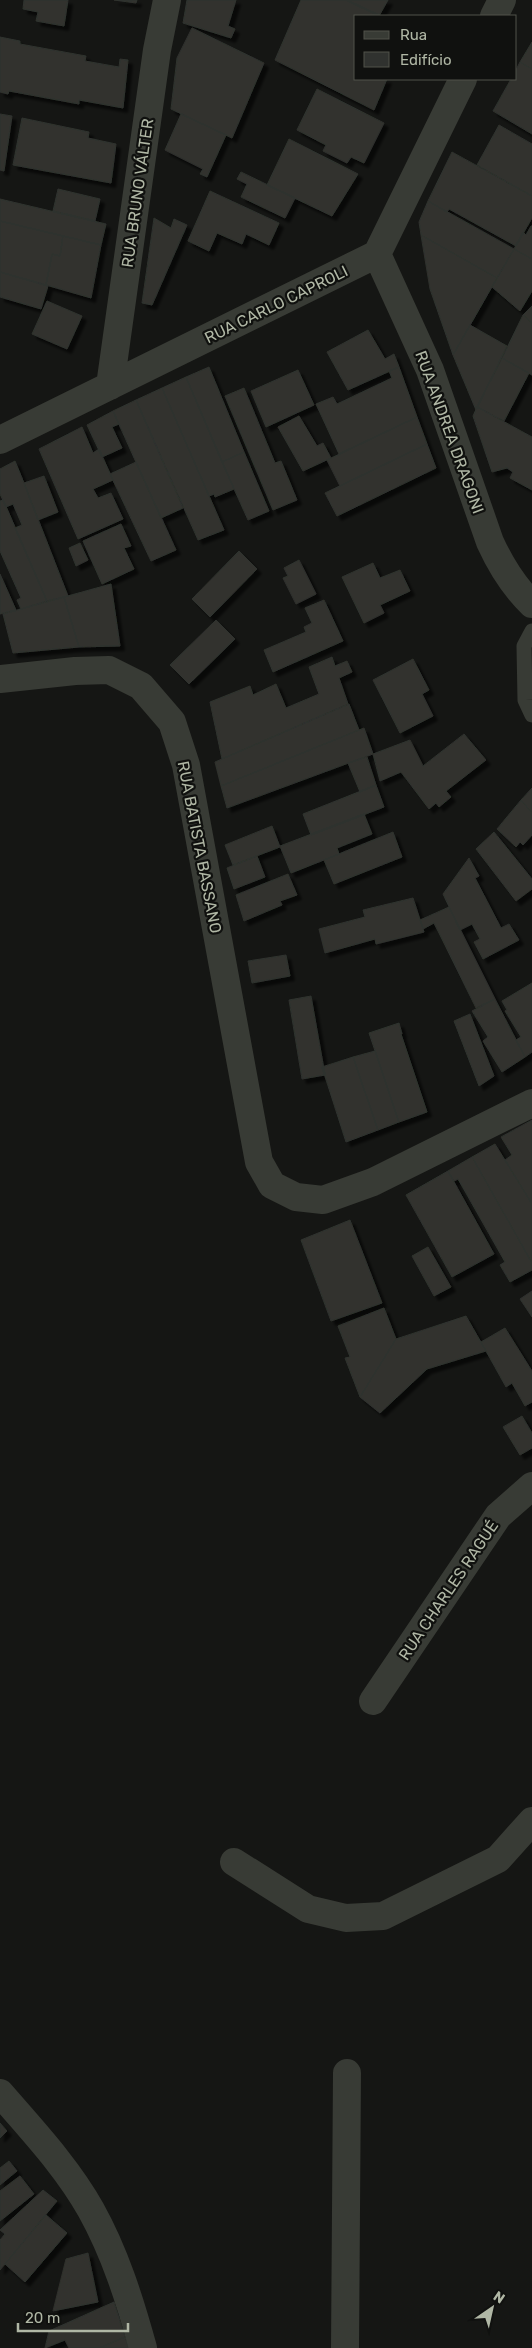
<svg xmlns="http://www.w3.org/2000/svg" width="532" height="2348" font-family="Rubik,sans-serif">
<defs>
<filter id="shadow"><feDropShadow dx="4.5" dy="4.5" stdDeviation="1" flood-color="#0009"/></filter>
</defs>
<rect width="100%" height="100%" fill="#151614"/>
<path fill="#30322f" stroke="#2f322e" filter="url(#shadow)" d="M24 0H68L64 26 36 21 38 12 23 9Z
M114 0H137L136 3Z
M187 0H236L228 26 235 29 231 38 183 23Z
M301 0H347L381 16H356V79H387L374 110 275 60Z
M346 0H388L379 16Z
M192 28 264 63 232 138 171 109 177 58Z
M0 37 20 41V44L86 56 85 61 119 67 120 59 128 60 123 108 79 100V104L9 91 8 94 0 92Z
M532 42V69L520 62Z
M520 62 532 69V134L493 111 511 79H516V70Z
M317 89 384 123 364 163 351 157 347 163 323 151 326 145 297 130Z
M0 114 12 116 4 171 0 170Z
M181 114 226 135 207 177 200 174 203 169 165 150Z
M22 118 89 132 88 138 116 144 111 183 13 165Z
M499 125 532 144V196L477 165Z
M289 139 358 174 332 216 267 185Z
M452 152 532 196V218L516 246 449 209 447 212 428 201Z
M241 172 295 198 285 218 241 197 247 184 237 179Z
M58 189 100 199 95 221 53 211Z
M210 191 279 223 269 245 246 234 242 244 217 233 209 251 188 241Z
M0 199 106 224 101 245 0 221Z
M428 201 514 249 497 278 421 235 419 222Z
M154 218 171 228 174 219 187 225 152 305 142 303Z
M0 221 63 236 60 256 52 254 46 285 0 272Z
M531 226H532V259L514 249 523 232 526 235Z
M421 235 497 278 453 355 430 289Z
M63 236 101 245 91 298 46 285 52 254 60 256Z
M514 249 532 259V291L520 311 492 287Z
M0 272 48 286 41 309 0 297Z
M47 301 82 316 67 349 32 334Z
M532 306V323L523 315Z
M523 315 532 323V375L502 358Z
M470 325 507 346 476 410 453 355Z
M368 330 385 359 394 354 399 367 348 390 327 352Z
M502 358 529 373 504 421 477 407Z
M209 367 244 452 222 462 186 377Z
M399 367 417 417 339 454 316 404 333 397 337 404 392 378 389 371Z
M298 370 314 405 266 427 251 391Z
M186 377 234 489 215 497 214 494 209 496 162 388Z
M162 388 224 530 198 540 136 400Z
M244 388 275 463 281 461 297 500 273 510 225 396Z
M136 400 183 508 161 518 113 411Z
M477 407 532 437V490L510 478 513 472 507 468 492 472 473 416Z
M113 411 119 424 112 427 122 448 102 457 87 425Z
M299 416 317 446 323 443 331 458 303 471 278 427Z
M417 417 427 444 340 486 327 460Z
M82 427 93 453 99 449 113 480 93 489 98 498 111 493 123 519 78 539 39 449Z
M427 444 436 468 337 516 325 493Z
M244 452 269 511 248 520 222 462Z
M15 461 24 483 68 596 47 601 15 528 22 525 13 504 6 507 0 494V469Z
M136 462 176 550 151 561 110 474Z
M44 476 58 512 38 520 24 483Z
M3 500 5 504 47 601 21 609 17 600 21 598 0 551V501Z
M121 524 131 546 124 548 134 569 102 584 83 541Z
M80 543 88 560 76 566 69 548Z
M239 551 257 569 210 617 192 599Z
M299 560 316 594 296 604 283 578 288 576 284 568Z
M373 563 380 578 400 570 410 591 380 605 384 613 364 623 342 577Z
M0 574 16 610 0 614Z
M111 584 120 646 79 647 64 597Z
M64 597 79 647 13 653 3 614Z
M324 600 343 641 273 672 264 650 306 632 304 627 312 623 305 608Z
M216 620 235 639 189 684 170 665Z
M332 657 335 666 347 661 352 672 339 678 348 704 222 759 210 702 250 686 253 695 276 684 286 708 319 694 309 667Z
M413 659 429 690 422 694 433 716 400 733 373 680Z
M349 704 359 730 221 786 215 762Z
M364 728 373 754 227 808 221 786Z
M464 734 486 760 446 791 451 797 439 807 436 803 429 809 401 772 380 781 373 754 410 740 423 766Z
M367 757 376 785 360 792 348 763Z
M376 785 384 807 311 835 303 814Z
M532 788V813L521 800Z
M521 800 532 813V835L523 845 520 842 516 847 497 829Z
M364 814 372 834 337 848 339 854 291 873 280 846Z
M272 826 280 847 233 865 225 845Z
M393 832 402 857 334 884 324 860Z
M494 832 532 879V889L516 901 476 849Z
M257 856 265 877 234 889 227 868Z
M469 858 479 876 475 878 501 928 509 924 519 940 483 959 474 942 480 939 472 924 460 930 443 894Z
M288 874 297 895 280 901 282 905 244 921 236 895Z
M413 898 424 932 376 944 375 939 325 953 319 929 365 917 363 910Z
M449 907 495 999 476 1008 434 923 423 929 420 920Z
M286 955 290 976 252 983 248 961Z
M532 983V1052L525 1057 516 1040 521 1037 505 1011 507 1010 502 1001Z
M311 996 325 1075 302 1079 289 1000Z
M495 999 525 1057 502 1072 483 1041 488 1037 472 1011Z
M470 1014 494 1076 479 1086 454 1021Z
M399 1023 402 1034H401L427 1112 399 1122 369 1033Z
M375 1051 399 1122 378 1130 353 1057Z
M353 1057 378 1130 346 1142 322 1067Z
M532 1120V1204L505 1160 512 1155 501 1137Z
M495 1144 532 1204V1263L472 1157Z
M472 1157 532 1263V1270L510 1282 500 1265 505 1262 458 1179 454 1181 448 1171Z
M448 1171 494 1254 452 1277 406 1195Z
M350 1220 382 1303 331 1321 301 1240Z
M428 1247 451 1287 434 1296 412 1256Z
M532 1291V1317L520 1299Z
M384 1308 396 1339 360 1397 345 1358 350 1357 338 1326Z
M466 1316 486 1351 427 1369 380 1413 360 1397 396 1339Z
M505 1328 532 1371V1402L525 1406 512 1383 506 1387 481 1342Z
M522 1416 532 1433V1448L520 1455 503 1427Z
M0 2123 7 2131 0 2138Z
M9 2161 17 2171 0 2185V2168Z
M20 2176 34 2194 0 2221V2191Z
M43 2190 57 2201 0 2270V2240L5 2234 0 2230Z
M46 2215 67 2233 25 2282 5 2264Z
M88 2253 98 2302 53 2311 66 2259Z
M114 2302 125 2337 99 2348H69L65 2340 45 2348 49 2331Z
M125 2337 129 2348H99Z"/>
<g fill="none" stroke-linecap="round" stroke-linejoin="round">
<path stroke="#383b35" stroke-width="15" d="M532 631 524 646 525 700 532 715"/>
<path stroke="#383b35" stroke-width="28" d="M494 16 502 0
M377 254 430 370 490 542C501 566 513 586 532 604
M110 386 157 50 167 0
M0 440 377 254 463 79
M0 679 75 671 109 670 141 686 172 722 186 765 259 1162 272 1185 296 1197 323 1200 373 1182 532 1103
M373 1701 498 1516 532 1486
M234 1862 308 1909 346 1918 383 1916 498 1859 532 1821
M0 2093C32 2130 67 2167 91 2210 115 2253 130 2301 143 2348
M345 2348 347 2073"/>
</g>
<g text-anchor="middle" stroke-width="4.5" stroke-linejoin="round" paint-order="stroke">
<g font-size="16" fill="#b0b7a5" stroke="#10110f">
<text transform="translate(137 193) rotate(-82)" y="6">RUA BRUNO VÁLTER</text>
<text transform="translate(276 304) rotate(-26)" y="6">RUA CARLO CAPROLI</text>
<text transform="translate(450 432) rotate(70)" y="6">RUA ANDREA DRAGONI</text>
<text transform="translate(200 847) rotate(79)" y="6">RUA BATISTA BASSANO</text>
<text transform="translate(448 1590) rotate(-56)" y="6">RUA CHARLES RAGUÉ</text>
</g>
</g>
<rect x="354" y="15" width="162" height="65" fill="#10110f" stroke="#50534b"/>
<rect x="364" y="31" width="25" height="8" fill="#383b35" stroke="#50534b"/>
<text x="400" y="40" font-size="15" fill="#b0b7a5">Rua</text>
<rect x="364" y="52" width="25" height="15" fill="#30322f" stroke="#50534b"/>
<text x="400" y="65" font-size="15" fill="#b0b7a5">Edifício</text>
<g transform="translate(492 2308) rotate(34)" stroke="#10110f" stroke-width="4" paint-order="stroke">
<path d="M0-4L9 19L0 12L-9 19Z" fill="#b0b7a5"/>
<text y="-8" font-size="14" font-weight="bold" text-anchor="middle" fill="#b0b7a5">N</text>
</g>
<path d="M18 2323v8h110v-8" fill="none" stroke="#b0b7a5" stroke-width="2.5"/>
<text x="25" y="2323" font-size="15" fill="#b0b7a5" stroke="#10110f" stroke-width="4" paint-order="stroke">20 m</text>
</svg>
